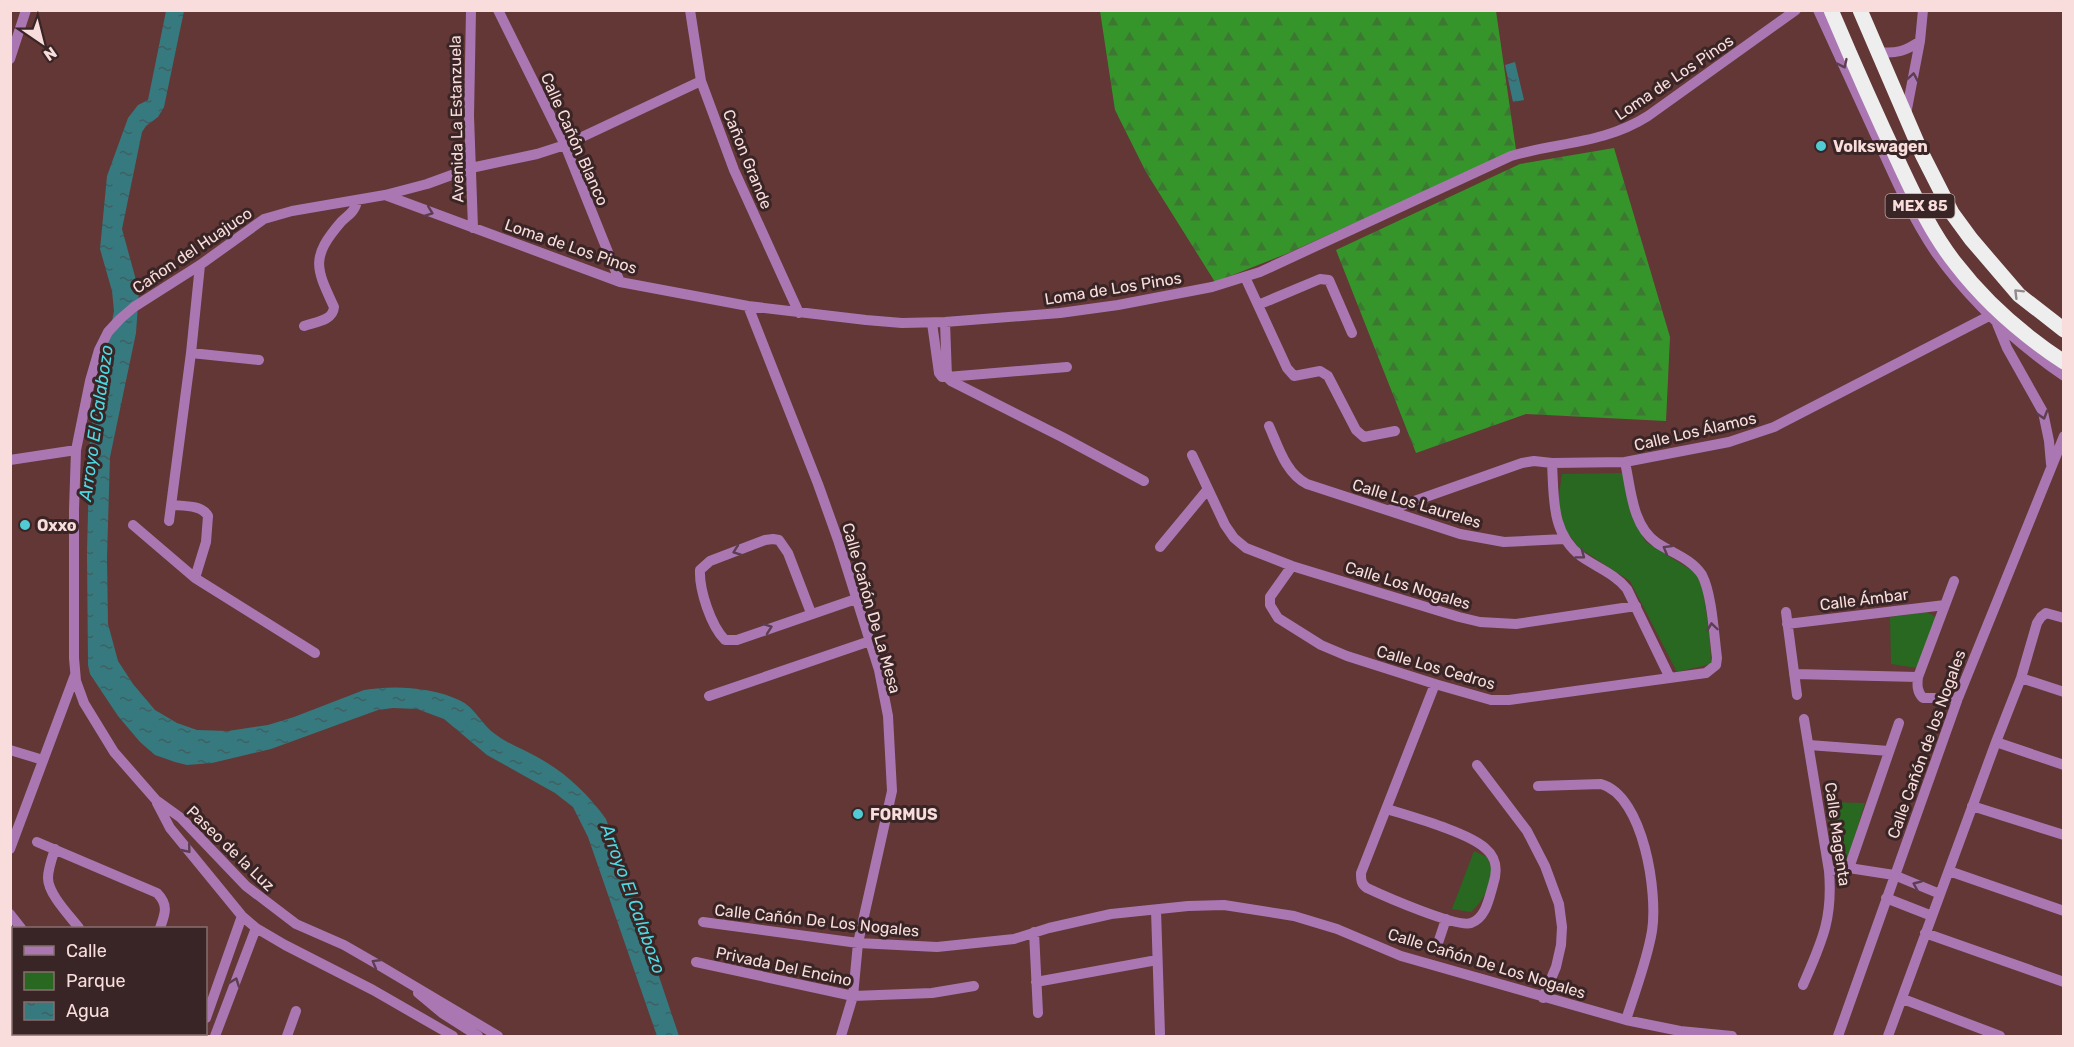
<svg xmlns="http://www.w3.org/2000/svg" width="2074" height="1047" font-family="Rubik,sans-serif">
<defs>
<pattern id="forest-firs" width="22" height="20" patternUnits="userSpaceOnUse" patternTransform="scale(1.5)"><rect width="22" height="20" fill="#35952a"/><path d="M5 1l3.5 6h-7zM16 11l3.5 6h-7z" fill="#3d7832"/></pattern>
<pattern id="water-ripples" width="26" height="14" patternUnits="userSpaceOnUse" patternTransform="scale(1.5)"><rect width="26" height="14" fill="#36797e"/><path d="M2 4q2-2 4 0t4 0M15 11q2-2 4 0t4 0" fill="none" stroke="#3f6063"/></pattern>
</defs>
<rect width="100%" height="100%" fill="#623736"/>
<path fill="url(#forest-firs)" d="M1100 11H1496L1516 150 1286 254 1215 282 1146 172 1115 110Z
M1614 148 1670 337 1666 421 1526 414 1416 453 1336 250 1520 164Z"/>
<path fill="#296821" d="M1623 473 1631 515 1646 542 1696 573 1703 590 1710 637 1711 664 1677 672 1630 581 1579 548 1564 528 1558 502 1562 474Z
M1927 612 1937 618 1917 668 1891 664 1890 617Z
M1825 802 1865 803 1847 861 1837 862Z
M1474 851 1487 857 1494 872C1489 888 1484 900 1471 912L1452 909Z"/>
<path fill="url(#water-ripples)" d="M166 11H184L164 107 158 117 146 126 142 132 122 229 139 291 136 333 110 457 107 557 108 624 118 661 133 684 155 710 177 723 197 730 228 731 268 725 294 717 364 690C394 685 431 687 459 700 475 707 481 724 495 734 508 744 525 750 539 758 566 773 588 794 606 819L679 1036H657L588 837 573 807 555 793 487 755 444 719 417 709 393 708 378 710 271 749 212 763 187 765 175 762 155 755 140 742 118 716 90 674 88 665 87 553 90 432 114 311 112 291 100 249 107 176 128 118 138 105 148 100Z
M1515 62 1524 100 1513 102 1505 65Z"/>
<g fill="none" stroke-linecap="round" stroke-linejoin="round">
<path stroke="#aa77b3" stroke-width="10" d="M471 10 469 116 473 228
M498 10 565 145 620 282
M690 10 701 81 734 170 799 313
M1818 10C1839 55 1859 99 1879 143 1896 181 1913 219 1936 253 1970 301 2015 342 2064 376
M1879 52C1896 54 1906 51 1920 41
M10 59 26 10
M1906 114 1920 41 1923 10
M385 195 620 282 748 306 866 320 902 323 945 322 1060 313 1118 305 1212 287 1260 272 1511 156C1558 142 1604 144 1648 116L1796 10
M1245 277 1287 368 1294 376 1320 371 1328 376 1356 430 1364 437 1395 431
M1258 305 1320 279 1329 280 1352 333
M748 306 818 484 838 540 879 670 888 716 892 791 858 943 853 996 841 1036
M1996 321 2007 348 2043 412 2049 441 2051 464
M945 322 947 377
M932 323 939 373 942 377H947L951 381 1062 437 1144 481
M304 326C315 322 333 321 334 307 316 268 310 258 341 222 348 215 356 211 357 200
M191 353 259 360
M947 377 1067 367
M1269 426C1278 446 1286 474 1307 484L1460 534 1504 542 1564 539
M1192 455 1225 525 1234 538 1246 548 1292 566 1459 617 1480 622 1516 624 1636 606
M10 460 76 450
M1552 463C1554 498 1551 534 1582 557 1598 568 1615 574 1627 589L1670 678
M172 505C184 506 202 505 208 516L206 542 195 578
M1389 510 1522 463 1534 461 1552 463 1625 462 1729 442 1774 427 1989 316
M169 521 191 353 200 265
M133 525 195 578 315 653
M1160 547 1208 489
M1292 566 1270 597V605L1278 618 1321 645 1347 656 1435 684 1491 700H1509L1706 673 1716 665 1717 658C1714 635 1712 594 1702 575 1692 559 1672 553 1657 543 1632 526 1631 489 1625 462
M1954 581 1918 677C1917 685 1917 692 1923 698H1958
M1786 612 1797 695
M811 613 788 553 779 540 773 539 765 540 710 561 700 570C699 590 711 626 725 640H737L856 599
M1787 624 1945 605
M1794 674 1918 677
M2021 678 2064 692
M709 696 870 641
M1996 742 2064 765
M1809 745 1889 751
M10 750 43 760
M1477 765 1527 831 1545 866 1559 904 1562 927 1561 945 1556 967 1543 998
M1538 786 1601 784C1644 796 1658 894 1652 931 1647 961 1635 991 1626 1020
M157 803 170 828 242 916 256 928 285 945 373 990 453 1036
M1972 806 2064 835
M1387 809C1412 817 1467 832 1485 848 1497 858 1498 870 1493 885 1489 898 1486 918 1471 923 1457 928 1384 896 1367 888 1361 884 1361 880 1361 873L1435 684
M37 842 157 893C169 905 165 914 160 928
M10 849 75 675
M55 849C52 858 48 869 48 878 48 894 70 916 79 928
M1849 868 1899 723
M1829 871 1849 868 1894 875 1940 894
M1949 871 2064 911
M1886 898 1932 916
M1156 910 1160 1034
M10 914 21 928
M703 922 858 943 937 947 1014 939 1049 928 1111 914 1188 906 1224 905 1294 916 1337 929 1401 956 1626 1020 1680 1031 1732 1036
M1034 932 1038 1013
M1925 933 2064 982
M1438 943 1446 919
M696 962 853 996 932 993 974 986
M1036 982 1157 960
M1803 985C1822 941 1833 919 1829 871L1804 719
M418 993 442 1013 478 1036
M1903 999 2000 1036
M206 1018 242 916
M95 1034 98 1036
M157 1034 160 1036
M20 1036 21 1034
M199 1036 200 1034
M215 1036 256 928
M287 1036 296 1011
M498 1036 377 964 344 945 296 924 246 886 181 818 156 800 114 752 84 703 76 681 74 658V510L76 450 90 381 99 350 108 332 120 319 134 307 200 265 264 219 292 211 385 195 427 184 471 168 537 154 565 145 701 81
M1838 1036 1958 698 2064 436
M1888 1036 1996 742 2021 678 2037 623 2041 617 2046 613 2064 618"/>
<path stroke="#eee" stroke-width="15" d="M1831 10C1853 62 1876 114 1900 165 1916 199 1932 234 1956 264 1986 303 2023 335 2064 362
M1860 10 1922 154 1952 213 1971 239 2019 295 2064 330"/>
</g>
<defs><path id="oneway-chevron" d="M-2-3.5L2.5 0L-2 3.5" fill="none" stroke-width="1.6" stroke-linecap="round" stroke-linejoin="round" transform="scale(1.5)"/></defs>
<g stroke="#5b3e50">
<use href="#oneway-chevron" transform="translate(1843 64) rotate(65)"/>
<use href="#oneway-chevron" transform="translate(1913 77) rotate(-80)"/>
<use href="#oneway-chevron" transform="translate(429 212) rotate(21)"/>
<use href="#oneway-chevron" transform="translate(2043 415) rotate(73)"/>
<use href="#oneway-chevron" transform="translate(1667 549) rotate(-150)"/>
<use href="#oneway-chevron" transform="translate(737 551) rotate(160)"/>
<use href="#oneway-chevron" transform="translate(1581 555) rotate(37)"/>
<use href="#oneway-chevron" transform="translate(1712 627) rotate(-98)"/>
<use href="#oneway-chevron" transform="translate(768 628) rotate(-20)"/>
<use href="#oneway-chevron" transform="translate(187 849) rotate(51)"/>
<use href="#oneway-chevron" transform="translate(1917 885) rotate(-157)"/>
<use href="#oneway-chevron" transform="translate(376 963) rotate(-150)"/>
<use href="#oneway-chevron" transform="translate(235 982) rotate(-70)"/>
</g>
<use stroke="#948a8a" href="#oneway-chevron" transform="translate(2018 293) rotate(-135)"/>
<g fill="#51ccd4" stroke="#392525" stroke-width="2">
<circle cx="1821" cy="146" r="6"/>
<circle cx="25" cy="525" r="6"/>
<circle cx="858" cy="814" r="6"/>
</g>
<g text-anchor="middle" stroke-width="6" stroke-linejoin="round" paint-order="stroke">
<rect fill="#392525" stroke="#bfa6a5" stroke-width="1.5" x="1885.5" y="194" width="69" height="24" rx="4.5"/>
<g font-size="15" font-weight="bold" fill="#f9dddc">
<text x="1920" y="211">MEX 85</text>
</g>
<g font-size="16" fill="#f9dddc" stroke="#392525">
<text transform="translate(1674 77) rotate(-34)" y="6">Loma de Los Pinos</text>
<text transform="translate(456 119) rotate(-91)" y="6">Avenida La Estanzuela</text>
<text transform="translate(575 139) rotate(66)" y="6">Calle Cañón Blanco</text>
<text transform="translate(748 159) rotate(68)" y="6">Cañon Grande</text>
<text transform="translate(571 246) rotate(19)" y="6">Loma de Los Pinos</text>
<text transform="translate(192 250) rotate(-34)" y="6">Cañon del Huajuco</text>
<text transform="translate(1113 288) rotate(-9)" y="6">Loma de Los Pinos</text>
<text transform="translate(1695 431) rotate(-13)" y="6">Calle Los Álamos</text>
<text transform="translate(1417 503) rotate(17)" y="6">Calle Los Laureles</text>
<text transform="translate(1408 585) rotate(17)" y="6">Calle Los Nogales</text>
<text transform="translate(1864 599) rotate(-7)" y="6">Calle Ámbar</text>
<text transform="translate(872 608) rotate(74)" y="6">Calle Cañón De La Mesa</text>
<text transform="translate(1436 667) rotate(16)" y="6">Calle Los Cedros</text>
<text transform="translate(1926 744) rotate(-70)" y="6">Calle Cañón de los Nogales</text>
<text transform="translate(1838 834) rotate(82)" y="6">Calle Magenta</text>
<text transform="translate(231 848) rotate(44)" y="6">Paseo de la Luz</text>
<text transform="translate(817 920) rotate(6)" y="6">Calle Cañón De Los Nogales</text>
<text transform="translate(1487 963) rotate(17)" y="6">Calle Cañón De Los Nogales</text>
<text transform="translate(784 966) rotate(12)" y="6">Privada Del Encino</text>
</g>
<g font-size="16" font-weight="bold" fill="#f9dddc" stroke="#392525" text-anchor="start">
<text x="1833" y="152">Volkswagen</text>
<text x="37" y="531">Oxxo</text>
<text x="870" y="820">FORMUS</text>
</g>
<g font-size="18" font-style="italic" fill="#4bdae3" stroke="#392525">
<text transform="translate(96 423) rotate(-82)" y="6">Arroyo El Calabozo</text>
<text transform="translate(633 899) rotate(70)" y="6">Arroyo El Calabozo</text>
</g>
</g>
<rect width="2074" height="1047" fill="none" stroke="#f9dddc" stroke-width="24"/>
<rect x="12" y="927" width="195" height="108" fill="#392525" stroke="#866f6e" stroke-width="1.5"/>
<rect x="24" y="946" width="30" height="9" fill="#aa77b3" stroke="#866f6e" stroke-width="1.5"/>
<text x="66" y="957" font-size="18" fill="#f9dddc">Calle</text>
<rect x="24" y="972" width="30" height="18" fill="#296821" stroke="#866f6e" stroke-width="1.5"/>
<text x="66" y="987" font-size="18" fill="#f9dddc">Parque</text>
<rect x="24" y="1002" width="30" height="18" fill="url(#water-ripples)" stroke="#866f6e" stroke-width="1.5"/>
<text x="66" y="1017" font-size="18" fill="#f9dddc">Agua</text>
<g transform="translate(42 42) rotate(145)" stroke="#392525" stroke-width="4.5" paint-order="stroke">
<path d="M0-4.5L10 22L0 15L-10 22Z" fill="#f9dddc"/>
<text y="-9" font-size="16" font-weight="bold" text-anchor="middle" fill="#f9dddc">N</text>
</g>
</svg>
